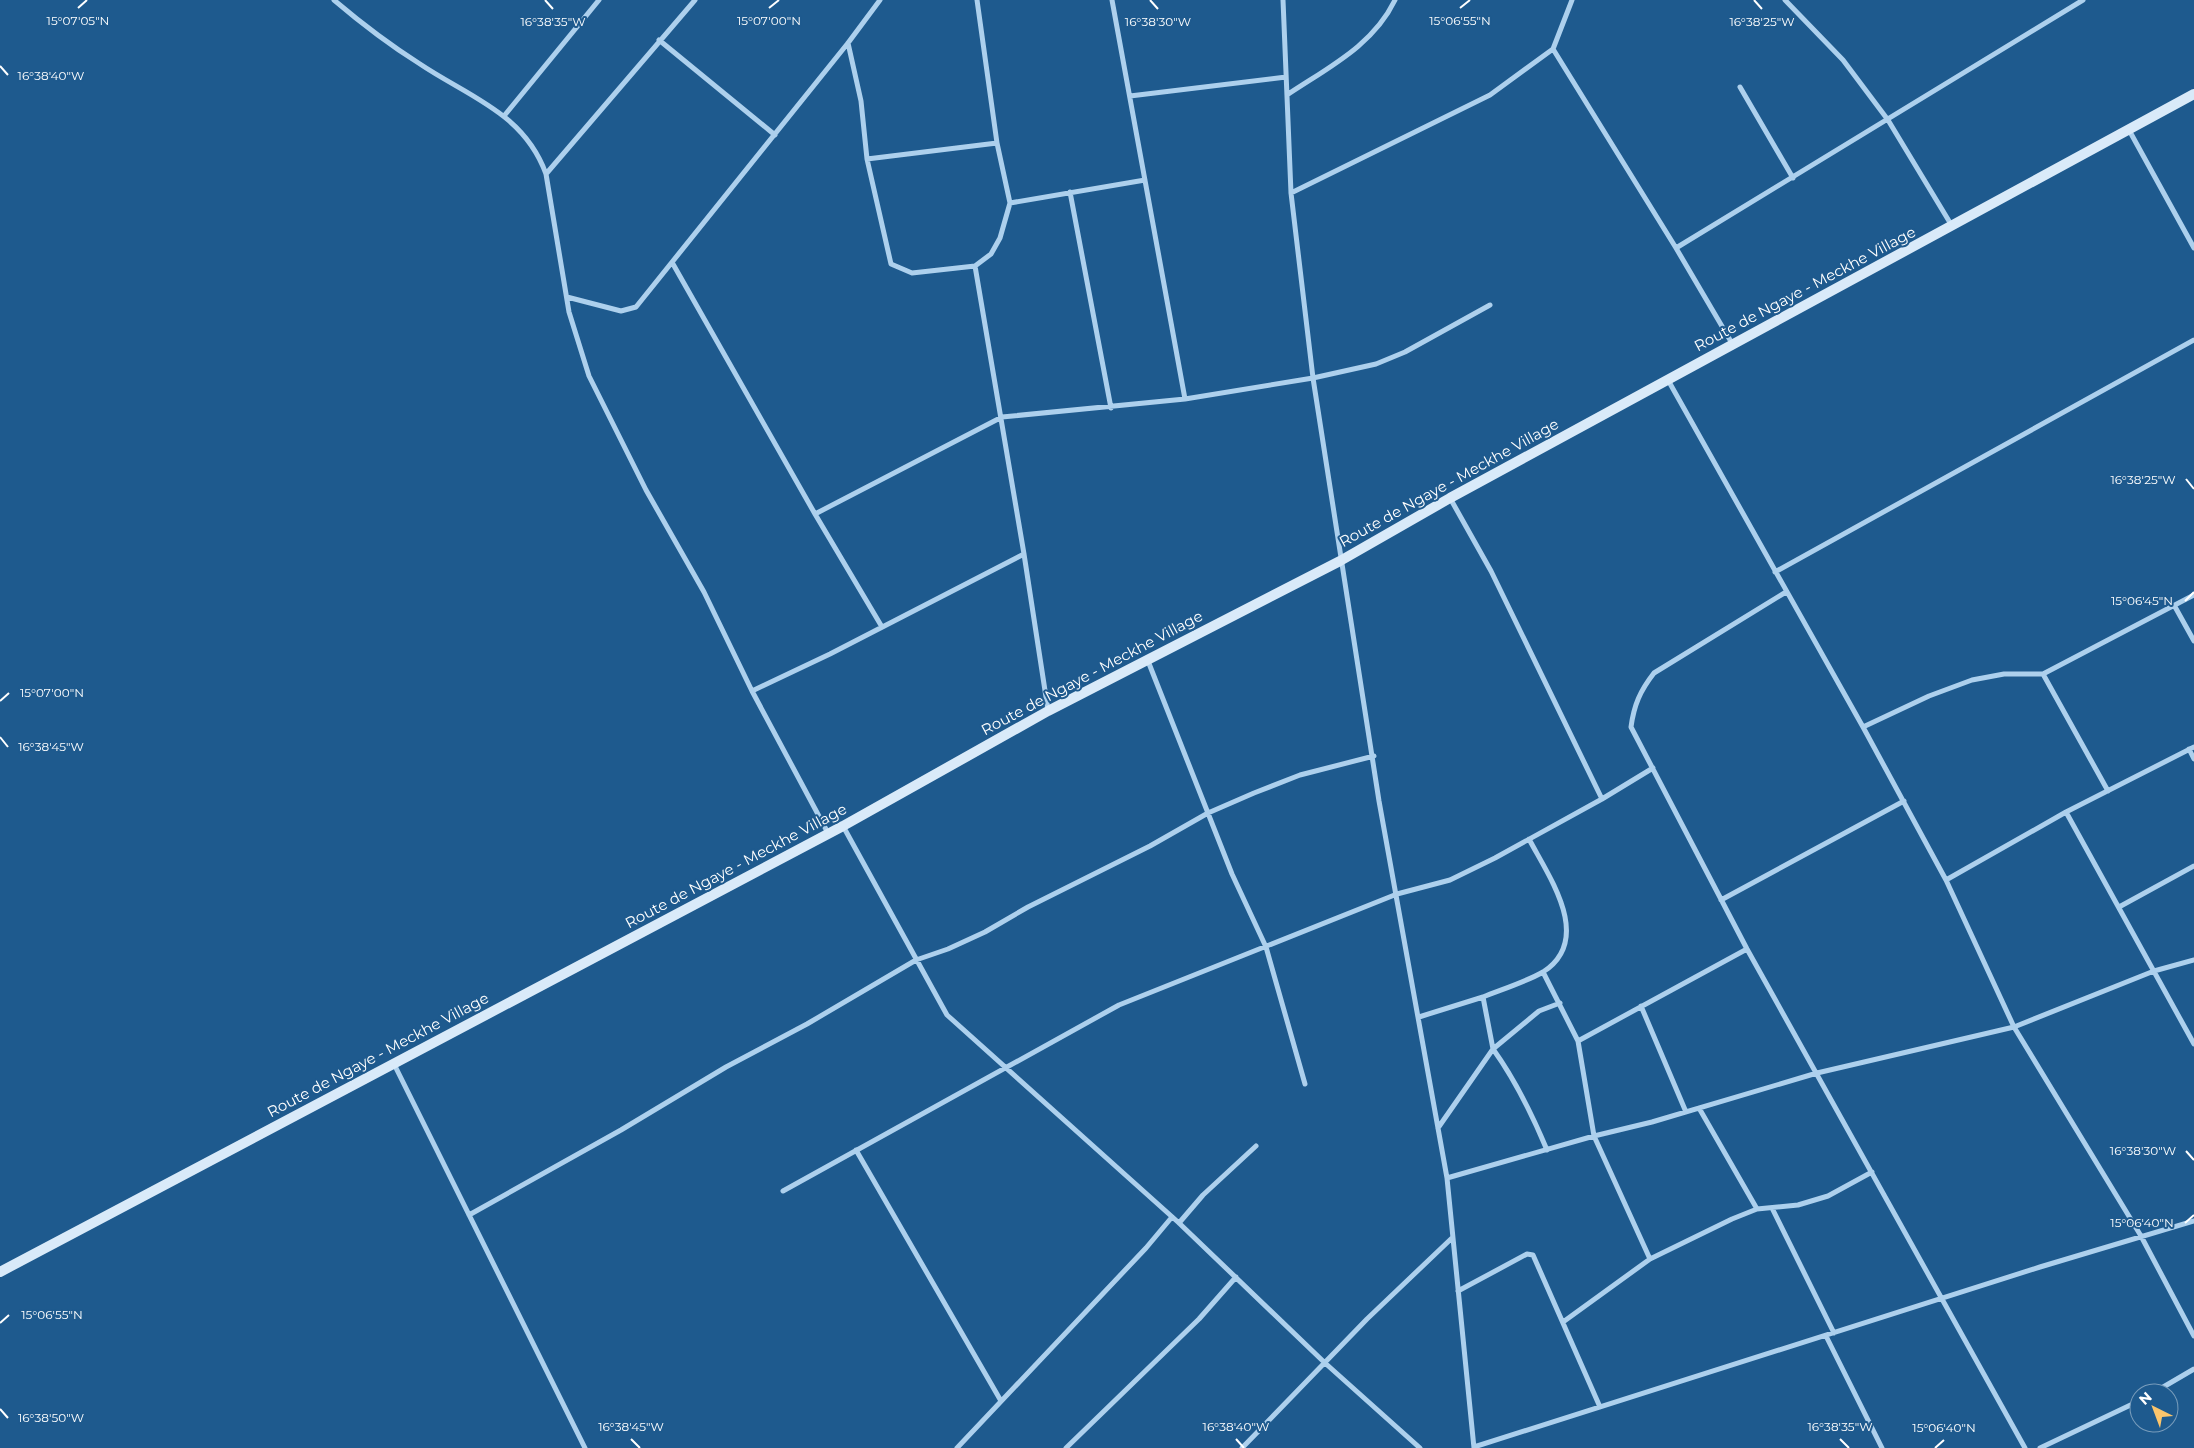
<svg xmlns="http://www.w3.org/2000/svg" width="2194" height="1448" font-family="Montserrat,sans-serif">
<rect width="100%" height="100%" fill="#1e5a8e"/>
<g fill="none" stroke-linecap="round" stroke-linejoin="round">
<path stroke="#add0ed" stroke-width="5" d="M334 0C361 23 390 45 420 64 469 97 524 113 546 174L569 312 589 376 646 490 704 592 752 691 828 833
M977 0 997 143
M1112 0 1185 399
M1283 0 1291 193 1313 378 1379 801 1447 1178 1474 1448
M1572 0 1553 49 1676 248 1733 345
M1785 0 1843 60 1888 120 1952 226
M659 40 775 135
M848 43 861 101 867 159 891 264 912 273 975 266 1024 554 1048 710
M1740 87 1793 178
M1287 95C1327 68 1373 46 1395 0
M1130 96 1286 77
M504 116 599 0
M2129 130 2194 248
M867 159 997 143 1010 203
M546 174 695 0
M1070 192 1111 408
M1291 193 1490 95 1553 49
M1676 248 2083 0
M673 264 815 514 882 627
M975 266 991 254 1000 238 1010 203 1145 180
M567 297 621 311 636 307 848 43 880 0
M1668 380 1863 727 1946 880 2014 1027 2141 1236 2194 1336
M1450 498 1491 571 1602 799
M815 514 1002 417 1185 399 1313 378 1376 364 1405 352 1490 305
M1775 572 2194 340
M1786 592 1654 673C1640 691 1634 705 1631 727L1747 949 2025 1448
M2174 605 2194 641
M1148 661 1232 874 1266 947 1305 1084
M2043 674 2108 791
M752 691 830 654 1024 554
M1863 727 1929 696 1972 680 2004 674H2043L2194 595
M2189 749 2194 759
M2066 812 2194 1044
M843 826 947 1015 1179 1223 1325 1363 1420 1448
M1946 880 2066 812 2194 747
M1721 900 1904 801
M2119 907 2194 866
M1543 972 1578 1041
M1641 1006 1686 1112
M1419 1017 1483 997
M394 1064 585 1448
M1438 1128 1493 1049 1483 997C1500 990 1528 981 1543 972 1594 939 1549 877 1529 839
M856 1150 1001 1401
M1547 1150C1532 1114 1516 1081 1493 1049L1539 1011 1560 1003
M1447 1178 1594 1136 1652 1122 1817 1073 2014 1027 2154 971 2194 960
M783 1191 1119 1005 1397 894 1450 880 1495 858 1602 799 1653 768
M1772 1208 1834 1333
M1757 1209 1798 1205 1828 1196 1872 1172
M469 1215 621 1130 726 1067 807 1024 916 960 948 949 985 932 1028 907 1150 846 1208 813 1254 793 1300 775 1374 756
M1179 1223 1203 1195 1256 1146
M1650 1259 1732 1219 1757 1209 1699 1108
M1458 1291 1527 1254 1533 1255 1600 1407
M1563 1322 1650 1259 1594 1136 1578 1041 1747 949
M1826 1336 1882 1448
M2153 1393 2194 1369
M1474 1447 2040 1267 2194 1221
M957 1448 1146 1248 1172 1217
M1066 1448 1199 1319 1236 1277
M1242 1448 1367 1319 1452 1238
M2040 1448 2139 1401"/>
<path stroke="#d9eaf9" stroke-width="10" d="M0 1272 843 826 1048 711 1340 561 1450 498 2194 94"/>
</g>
<path fill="none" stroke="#fff" stroke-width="2" d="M545 0 553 9M1150 0 1158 9M1754 0 1762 9M78 8 87 0M769 8 779 0M1460 8 1470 0M0 66 8 75M2186 479 2194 489M2185 601 2194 592M0 701 9 693M0 737 8 747M2186 1151 2194 1160M2185 1223 2194 1215M0 1323 9 1315M0 1409 8 1418M631 1439 640 1448M1236 1439 1244 1448M1840 1439 1849 1448M1935 1448 1944 1440"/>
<g text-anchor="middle" stroke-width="4" stroke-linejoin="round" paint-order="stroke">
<g font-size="15" fill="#fff" stroke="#1e5a8e">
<text transform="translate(1805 289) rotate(-28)" y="5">Route de Ngaye - Meckhe Village</text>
<text transform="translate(1449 483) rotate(-29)" y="5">Route de Ngaye - Meckhe Village</text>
<text transform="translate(1092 673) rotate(-28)" y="5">Route de Ngaye - Meckhe Village</text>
<text transform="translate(736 866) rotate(-28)" y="5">Route de Ngaye - Meckhe Village</text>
<text transform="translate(378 1055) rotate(-28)" y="5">Route de Ngaye - Meckhe Village</text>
</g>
</g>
<g font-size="12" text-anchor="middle" fill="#fff" stroke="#1e5a8e" stroke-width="4" stroke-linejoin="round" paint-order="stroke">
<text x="78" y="25">15°07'05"N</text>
<text x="1460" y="25">15°06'55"N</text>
<text x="769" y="25">15°07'00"N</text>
<text x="553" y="26">16°38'35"W</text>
<text x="1158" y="26">16°38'30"W</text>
<text x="1762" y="26">16°38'25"W</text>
<text x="51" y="80">16°38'40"W</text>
<text x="2143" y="484">16°38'25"W</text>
<text x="2142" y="605">15°06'45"N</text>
<text x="52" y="697">15°07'00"N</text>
<text x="51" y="751">16°38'45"W</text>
<text x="2143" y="1155">16°38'30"W</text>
<text x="2142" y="1227">15°06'40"N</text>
<text x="52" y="1319">15°06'55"N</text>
<text x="51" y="1422">16°38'50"W</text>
<text x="631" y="1431">16°38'45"W</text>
<text x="1236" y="1431">16°38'40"W</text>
<text x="1840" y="1431">16°38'35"W</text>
<text x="1944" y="1432">15°06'40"N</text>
</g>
<g transform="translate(2154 1408) rotate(318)"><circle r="24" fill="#1e5a8e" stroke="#789cbb"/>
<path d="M0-4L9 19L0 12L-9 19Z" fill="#fbc56c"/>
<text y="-8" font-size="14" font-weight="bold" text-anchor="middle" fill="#ffffff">N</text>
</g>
</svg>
